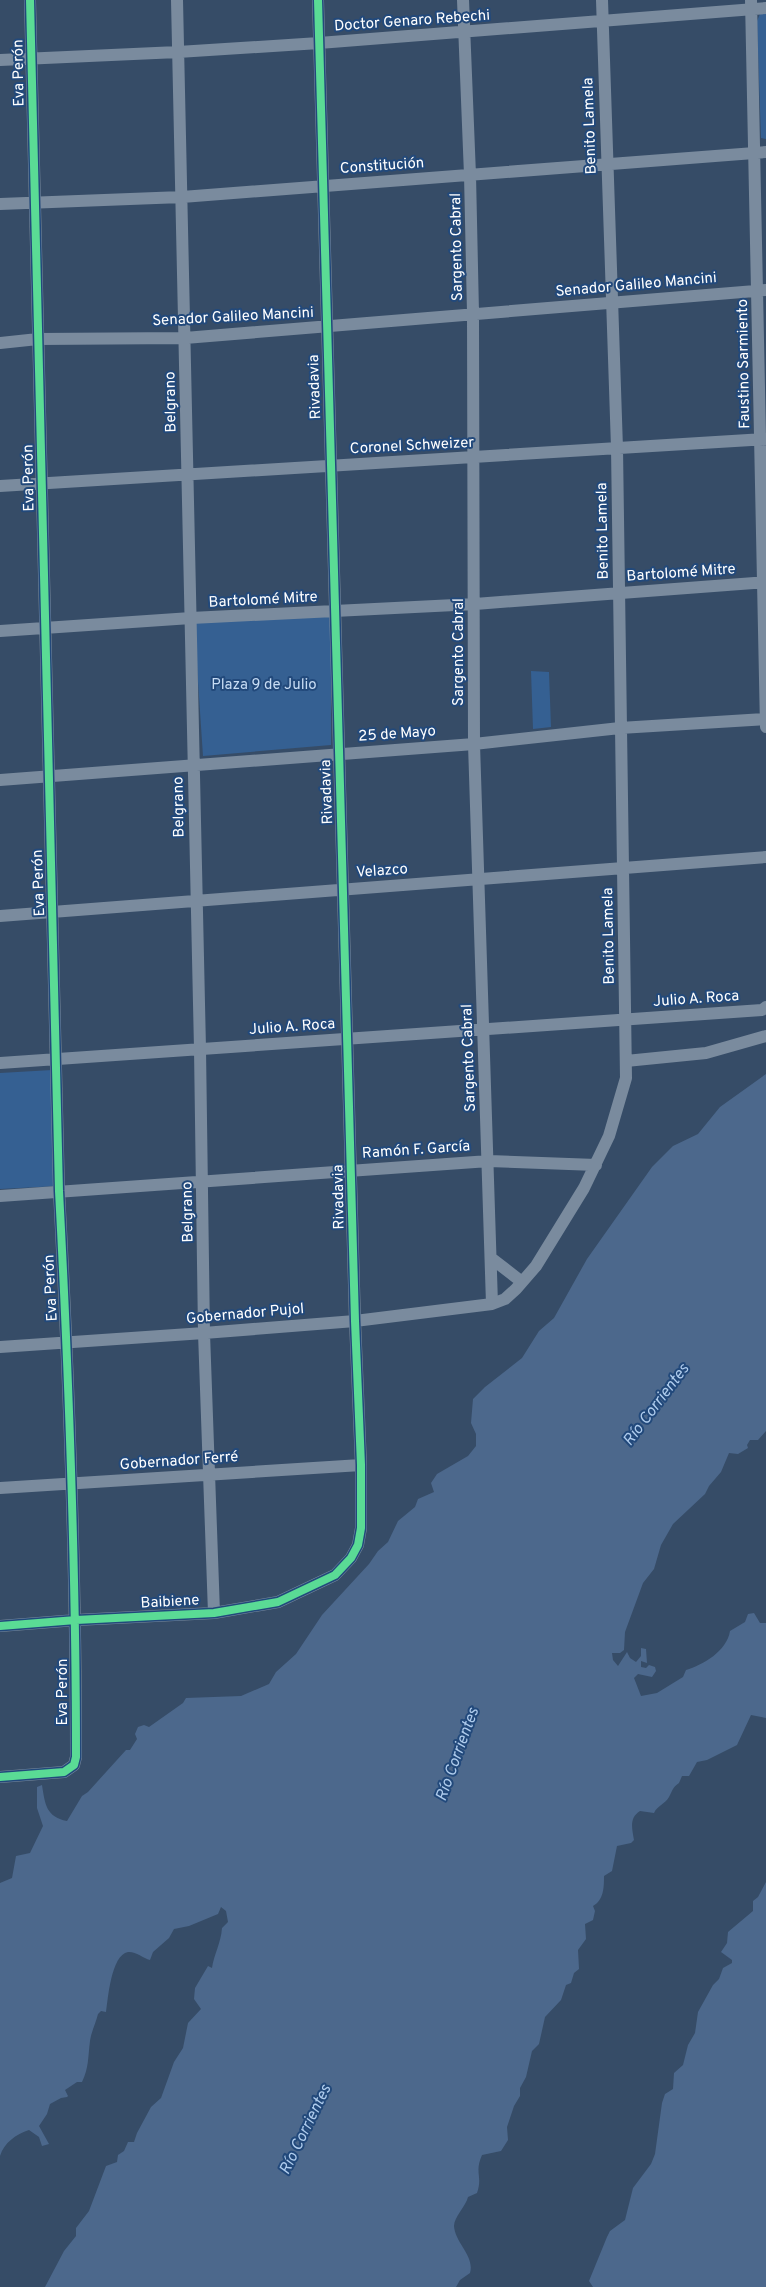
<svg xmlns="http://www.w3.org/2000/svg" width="766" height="2287" font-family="Overpass,sans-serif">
<rect width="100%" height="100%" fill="#364c67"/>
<path fill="#356092" d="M766 13V139L761 138 757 21 760 14Z
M331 616V745L203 756 194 622Z
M531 671 549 672 551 727 533 729Z
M52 1070 58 1186 0 1189V1073Z"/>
<path fill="#4c688c" d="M766 1074V1431L758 1440H750L747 1445 748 1448 738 1454 729 1453 721 1472 709 1486 705 1494 673 1524 661 1545 654 1569 643 1583 625 1632 624 1650 620 1653H612L613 1660 618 1666 627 1652 630 1658 636 1662 641 1656V1648L646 1649 647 1663 641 1661V1667L646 1668 649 1665 655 1667 656 1671 652 1677 638 1674 634 1678 641 1696 657 1693 683 1677 686 1670C703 1665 727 1651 730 1631L745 1622 748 1614 754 1613 760 1623H766V1718L751 1715 737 1745 707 1760 697 1762 689 1776H682L679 1783C672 1788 673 1790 669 1797 665 1804 657 1806 654 1813L640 1811C629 1818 632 1828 634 1840L631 1843 617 1846 612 1871 604 1876C604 1887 604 1900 593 1906L595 1911 593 1920 585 1924 586 1939 578 1950 579 1969 574 1973 571 1983 566 1985 561 2000 545 2017 539 2044 532 2051 526 2077 520 2088V2096L514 2106 507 2127 508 2140 501 2151 482 2155C474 2173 483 2176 477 2193L468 2197C466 2206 454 2217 454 2226 455 2243 475 2256 470 2273L460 2280 456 2287H45L64 2251 76 2236V2228L89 2211 106 2166 117 2162 118 2155 124 2151 128 2142H134L137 2133 151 2107 161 2098 174 2062 183 2048 188 2023 201 2009 194 1999 195 1988 208 1966 212 1968C214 1954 221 1943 222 1928L228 1922 226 1911 221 1907 218 1914 189 1926 174 1929 169 1938 153 1952 150 1960C143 1958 135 1951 128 1952 111 1955 108 1999 106 2012L101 2011 98 2014C96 2022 91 2033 90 2041 88 2056 89 2068 82 2082H77L65 2090 68 2096 67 2097 61 2098 50 2104 47 2114 39 2126 49 2144 42 2146 39 2137 29 2130C16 2134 4 2143 0 2156V1883L12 1878 16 1856 30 1853 43 1826 37 1808V1787L42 1785C45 1804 46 1817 67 1821L82 1796 88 1792 126 1750H130L137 1739 135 1734 138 1727 144 1725 149 1727 183 1703 186 1698 241 1696 269 1684 276 1672 296 1654 322 1615 369 1564 378 1551 388 1542 398 1521 415 1507 418 1499 434 1492 431 1483 437 1474 468 1456 476 1446V1434L471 1423 473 1399 485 1387 522 1358 539 1331 554 1318 587 1259 652 1167 673 1146 698 1134 720 1107Z
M766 1882V2287H593L589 2281 607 2237 610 2231 625 2220 633 2188 651 2164 655 2154 662 2103 665 2094 673 2089 674 2073 683 2065 688 2045 695 2033 698 2012 713 1985 719 1979 723 1968 732 1963V1960L721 1952 727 1943 728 1932 753 1911V1901L758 1897Z"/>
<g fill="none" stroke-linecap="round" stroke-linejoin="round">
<path stroke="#7a8b9e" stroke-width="12" d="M177 0 200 1049 204 1333 214 1613
M463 0 470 175 473 313 474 744 492 1304
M751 0 766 727
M0 60 178 52 319 43 766 8
M0 204 182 197 766 152
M0 343 38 339 185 338 766 290
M0 486 766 439
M0 631 191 618 475 604 766 582
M0 780 474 744 620 728 766 719
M0 916 766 857
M626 1061 706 1053 766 1036
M0 1063 762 1010 766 1007
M0 1196 489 1161 596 1165
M491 1258 522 1282
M0 1347 204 1333 355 1321 492 1304 505 1299 516 1289 536 1266 584 1188 609 1136 626 1078 617 448 602 0
M0 1488 361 1465
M0 1626 76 1620 214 1613 278 1602 335 1575 351 1558 358 1545 361 1528V1465L355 1321 318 0
M0 1777 64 1772 74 1765 76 1757C76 1568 69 1380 59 1191L30 0"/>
<g stroke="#22497b" stroke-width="11">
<path id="cycleway" d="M0 1626 76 1620 214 1613 278 1602 335 1575 351 1558 358 1545 361 1528V1465L355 1321 318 0
M0 1777 64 1772 74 1765 76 1757C76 1568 69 1380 59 1191L30 0"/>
</g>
<use href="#cycleway" stroke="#5adb95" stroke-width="8"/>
</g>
<g text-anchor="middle" stroke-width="4" stroke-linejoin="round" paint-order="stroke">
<g font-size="15" fill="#fff" stroke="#22497b">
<text transform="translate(412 20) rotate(-4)" y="5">Doctor Genaro Rebechi</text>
<text transform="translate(18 73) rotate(-91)" y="5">Eva Perón</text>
<text transform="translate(589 126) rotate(-92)" y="5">Benito Lamela</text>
<text transform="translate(382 165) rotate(-4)" y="5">Constitución</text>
<text transform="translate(456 247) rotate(-91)" y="5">Sargento Cabral</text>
<text transform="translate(636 284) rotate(-5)" y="5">Senador Galileo Mancini</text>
<text transform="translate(233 316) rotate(-3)" y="5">Senador Galileo Mancini</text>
<text transform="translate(743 364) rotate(-91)" y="5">Faustino Sarmiento</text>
<text transform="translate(314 387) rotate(-92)" y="5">Rivadavia</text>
<text transform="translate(170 402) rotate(-91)" y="5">Belgrano</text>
<text transform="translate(412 445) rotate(-3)" y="5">Coronel Schweizer</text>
<text transform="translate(28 478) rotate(-91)" y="5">Eva Perón</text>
<text transform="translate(602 531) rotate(-91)" y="5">Benito Lamela</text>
<text transform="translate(681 572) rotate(-4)" y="5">Bartolomé Mitre</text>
<text transform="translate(263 599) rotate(-3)" y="5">Bartolomé Mitre</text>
<text transform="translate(458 652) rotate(-90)" y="5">Sargento Cabral</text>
<text transform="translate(397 733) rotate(-4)" y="5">25 de Mayo</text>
<text transform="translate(326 792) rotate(-92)" y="5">Rivadavia</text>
<text transform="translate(178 807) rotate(-91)" y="5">Belgrano</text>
<text transform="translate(382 870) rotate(-4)" y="5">Velazco</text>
<text transform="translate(38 883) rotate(-92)" y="5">Eva Perón</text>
<text transform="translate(608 936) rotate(-91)" y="5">Benito Lamela</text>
<text transform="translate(696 998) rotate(-4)" y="5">Julio A. Roca</text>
<text transform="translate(292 1026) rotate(-4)" y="5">Julio A. Roca</text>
<text transform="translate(468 1058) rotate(-92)" y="5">Sargento Cabral</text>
<text transform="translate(416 1149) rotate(-4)" y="5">Ramón F. García</text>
<text transform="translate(338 1197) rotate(-91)" y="5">Rivadavia</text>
<text transform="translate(187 1212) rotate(-91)" y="5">Belgrano</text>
<text transform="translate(50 1288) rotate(-93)" y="5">Eva Perón</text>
<text transform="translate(245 1313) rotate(-5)" y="5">Gobernador Pujol</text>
<text transform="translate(179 1460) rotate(-4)" y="5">Gobernador Ferré</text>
<text transform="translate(170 1601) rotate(-3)" y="5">Baibiene</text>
<text transform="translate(62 1692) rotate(-90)" y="5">Eva Perón</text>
</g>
<g font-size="15" fill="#c7dcf4" stroke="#22497b">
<text x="264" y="689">Plaza 9 de Julio</text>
</g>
<g font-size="16" font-style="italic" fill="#afcced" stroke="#22497b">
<text transform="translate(655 1404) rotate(-53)" y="6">Río Corrientes</text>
<text transform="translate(456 1754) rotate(-70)" y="6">Río Corrientes</text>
<text transform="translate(304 2129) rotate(-64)" y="6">Río Corrientes</text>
</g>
</g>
</svg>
